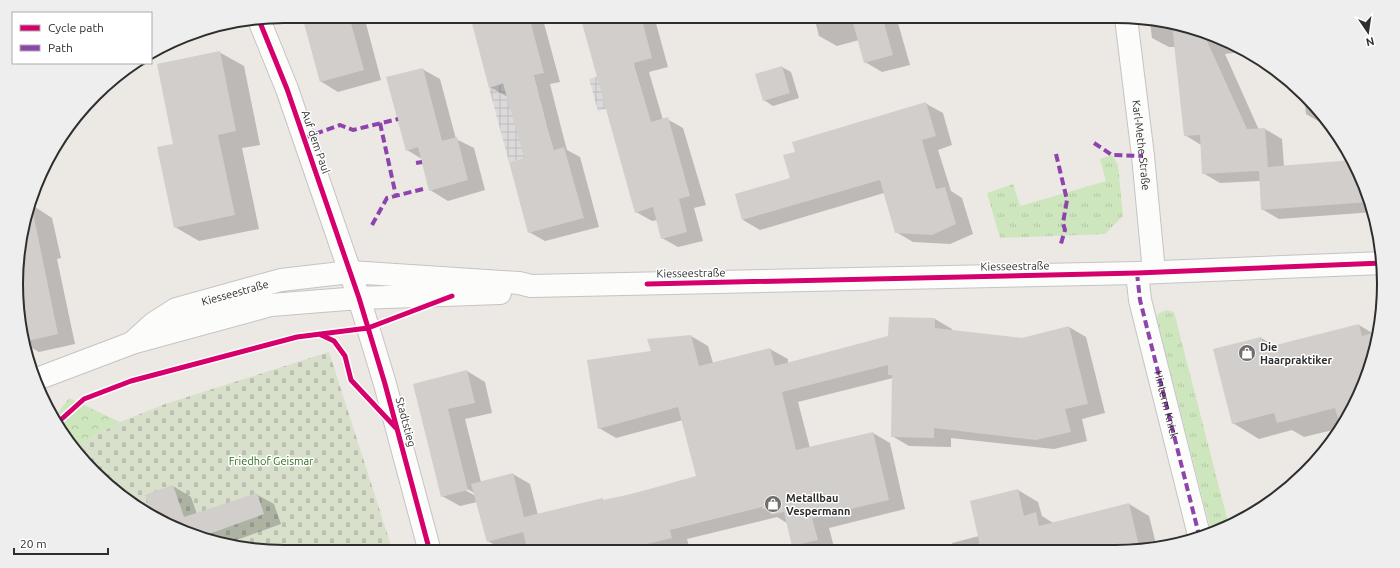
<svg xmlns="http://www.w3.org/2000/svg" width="1400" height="568" font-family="Ubuntu,sans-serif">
<defs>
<pattern id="industrial-grid" width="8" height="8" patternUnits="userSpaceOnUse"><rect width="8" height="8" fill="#dcd9db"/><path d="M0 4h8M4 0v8" fill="none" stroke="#bdbbbc"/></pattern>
<pattern id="grass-tufts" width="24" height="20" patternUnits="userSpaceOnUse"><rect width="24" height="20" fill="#cee6be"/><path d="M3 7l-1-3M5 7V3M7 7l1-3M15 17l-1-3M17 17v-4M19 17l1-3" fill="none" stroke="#b1c6a4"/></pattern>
<pattern id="cemetery-stones" width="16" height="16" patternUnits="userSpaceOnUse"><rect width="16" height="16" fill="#d8e0cc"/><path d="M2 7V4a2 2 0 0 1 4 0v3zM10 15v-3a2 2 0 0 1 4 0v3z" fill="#bac0b0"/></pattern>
<pattern id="park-crowns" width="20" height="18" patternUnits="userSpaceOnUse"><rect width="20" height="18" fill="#cee6be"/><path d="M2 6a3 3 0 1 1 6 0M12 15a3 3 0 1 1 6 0" fill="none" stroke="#b1c6a4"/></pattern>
</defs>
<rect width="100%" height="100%" fill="#ece8e4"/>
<path fill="url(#industrial-grid)" d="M635 65 644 98 598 111 589 79Z
M534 75 554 150 509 162 489 88Z"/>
<path fill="url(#grass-tufts)" d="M1112 155 1118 165 1123 216 1105 234 1000 238 987 193 1013 184 1020 206 1106 181 1100 159Z
M1166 310 1174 312 1229 526 1211 531 1157 319 1158 314Z"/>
<path fill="url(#cemetery-stones)" d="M329 352 393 552H284L198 538 121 496 82 461 73 448 120 422 165 404Z"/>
<path fill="url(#park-crowns)" d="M69 398 120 422 73 448 53 419Z"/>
<path fill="#0003" fill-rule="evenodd" d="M303 16H364L381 80 338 92 320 81Z
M475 16H542L560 82 550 84 563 135 567 150 580 157 599 227 545 241 529 232 526 159 508 95 506 96 490 87Z
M581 16H654L668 67 649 72 663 120 667 119 683 128 706 205 694 208 703 241 678 247 662 238 657 220 652 221 636 212Z
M814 16H896L910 65 882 72 865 62 859 40 837 46 819 36Z
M1150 22 1202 30 1248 51 1225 54 1259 130 1265 129 1282 139 1284 166 1354 161 1374 212 1279 219 1262 209 1260 181 1220 183 1203 173 1201 145 1185 135 1176 47H1169L1152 38Z
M219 52 244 66 260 145 242 148 259 229 199 241 175 227 174 145Z
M782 67 791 72 799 98 773 106 764 100Z
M422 69 440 79 456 139 474 148 485 190 448 201 430 190 422 159 407 150Z
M1304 95 1328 121 1330 123 1323 124 1306 114Z
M925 103 943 113 952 145 938 150 951 191 962 198 973 234 950 244 913 242 896 232 884 193 760 230 743 220 792 178 796 152Z
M29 203 52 218 61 258 57 259 75 344 39 352 30 347 26 348 21 336Z
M935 319 952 329V331L1022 339 1069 327 1086 337 1105 413 1082 419 1087 441 1054 449 951 438V447L909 446 892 436 893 378 798 402 810 448 873 433 890 443 905 509 829 528 835 551H794L787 523 777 517 687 539 689 547 673 551H529L528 545 505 551 488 541 477 502 460 506 442 496 414 385 467 371 485 382 492 413 465 419 481 482 513 474 530 484 538 515 602 499 605 501 632 494 698 477 683 420 616 438 599 428 652 352 649 340 691 336 708 346 713 363 770 349 788 359V363L889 337ZM464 487 474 493V495L463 489Z
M1359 325 1374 334 1341 428 1304 437 1292 430 1259 439 1233 423 1261 338 1275 346Z
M173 486 191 497 197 514 256 494 274 504 281 524 228 543 198 538 153 514Z
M1018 490 1038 502 1042 516 1053 523 1129 504 1149 516 1157 548 1151 550H954L952 543 979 536Z"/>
<path fill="#d1cecb" d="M302 16H349L364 70 320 82Z
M470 16H529L544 73 534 75 547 125 554 150 564 147 584 218 528 233 509 162 524 158 503 83 489 88Z
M580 16H641L652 58 634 63 651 122 668 117 690 196 679 199 687 232 661 239 653 207 635 213Z
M851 16H882L893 55 864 63Z
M1172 25 1202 30 1247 129 1265 128 1268 167 1353 160 1370 202 1261 210 1259 171 1202 174 1200 135 1184 136Z
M220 51 236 131 218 135 235 215 174 228 157 147 173 144 157 64Z
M782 66 790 93 763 101 755 74Z
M423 68 442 141 457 137 468 180 429 191 418 147 406 151 386 77Z
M926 102 936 136 922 140 936 189 945 187 956 224 932 235 895 233 880 180 742 220 735 194 790 178 783 155 795 152 792 142Z
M30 198 58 334 23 342 21 336 18 249Z
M889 317 935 318V328L1022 338 1069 326 1088 404 1065 409 1071 432 1036 440 934 428V438L891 437 892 375H888V365L782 392 796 450 873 432 889 500 812 518 818 540 792 546 784 512 771 515 770 508 762 509V507L670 530 672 538 618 551H528L523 532 487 542 471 484 513 473 524 517 603 498V500L632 494 696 476 678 407 598 429 587 360 651 351 647 339 691 335 699 366 770 348 775 366 888 336Z
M1359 324 1362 336 1379 331 1370 370 1341 429 1335 408 1277 423 1274 413 1232 424 1213 349 1261 337 1264 348Z
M467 370 475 403 448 409 468 490 441 497 413 384Z
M173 485 184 517 257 493 264 514 198 538 151 513 145 495Z
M1018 489 1024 516 1036 512 1039 526 1129 503 1140 550H979V541L970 501Z"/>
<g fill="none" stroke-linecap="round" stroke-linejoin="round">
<g stroke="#c5c4c5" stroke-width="24">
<g id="minor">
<path id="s1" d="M1126 18 1143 156 1154 272"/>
<path d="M259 20 287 89 359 298 385 384 430 552"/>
<path id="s2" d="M1137 273 1140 300 1199 535"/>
<path id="s3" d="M132 343 154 323 176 309 281 280 350 272 519 283 531 286 1137 273 1383 263"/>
<path d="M37 379 132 343 271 305 359 298 500 293"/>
</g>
</g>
<use href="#minor" stroke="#fcfcfb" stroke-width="22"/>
<path stroke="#8e44ad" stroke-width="4" stroke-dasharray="8 4" stroke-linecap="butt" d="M380 123 396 196
M304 138 340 125 353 130 398 119
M1094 143 1112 155 1143 156
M1056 154 1067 200 1063 223 1065 230 1060 247
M416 163 422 162
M372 225 387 198 423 189
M1137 273 1140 300 1199 535"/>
<g stroke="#fff" stroke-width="8">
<path id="cycleway" d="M259 20 287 89 359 298 385 384 430 552
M647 284 1137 273 1383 263
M319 334 334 341 345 356 351 380 396 428
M56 424 84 399 131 381 297 337 368 328 452 296"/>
</g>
<use href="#cycleway" stroke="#d6006c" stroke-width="5"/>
</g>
<defs>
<g id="shop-disc" transform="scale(0.9)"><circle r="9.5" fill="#706f6e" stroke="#fff"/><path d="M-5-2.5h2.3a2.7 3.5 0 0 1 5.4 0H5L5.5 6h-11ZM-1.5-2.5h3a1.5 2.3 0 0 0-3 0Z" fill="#fff"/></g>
</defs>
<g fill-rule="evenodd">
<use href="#shop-disc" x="1247" y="353"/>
<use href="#shop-disc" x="773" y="504"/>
</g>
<g text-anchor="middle" stroke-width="3" stroke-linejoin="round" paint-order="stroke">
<g font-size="11" fill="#2e2e2e" stroke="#fff">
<text transform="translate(316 142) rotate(71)" y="4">Auf dem Paul</text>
<text dy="4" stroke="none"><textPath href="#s1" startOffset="128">Karl-Methe-Straße</textPath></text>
<text transform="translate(1015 266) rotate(-1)" y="4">Kiesseestraße</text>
<text transform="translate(691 273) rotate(-1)" y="4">Kiesseestraße</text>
<text dy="4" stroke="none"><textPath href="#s3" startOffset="117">Kiesseestraße</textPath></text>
<text dy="4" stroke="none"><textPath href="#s2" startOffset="135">Hinterm Knick</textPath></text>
<text transform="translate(406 422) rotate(75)" y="4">Stadtstieg</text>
</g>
<g font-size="11" font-weight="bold" fill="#2e2e2e" stroke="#fff" text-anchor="start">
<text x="1260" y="351">Die<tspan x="1260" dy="13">Haarpraktiker</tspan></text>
<text x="786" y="502">Metallbau<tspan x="786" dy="13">Vespermann</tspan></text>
</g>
<g font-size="11" fill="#2c6e1b" stroke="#fff">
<text x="271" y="465">Friedhof Geismar</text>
</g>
</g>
<path d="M0 0H1400V568H0ZM284 23H1116A261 261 0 0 1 1377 284V284A261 261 0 0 1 1116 545H284A261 261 0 0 1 23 284V284A261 261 0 0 1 284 23Z" fill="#eee" fill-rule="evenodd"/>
<path fill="none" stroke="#2e2e2e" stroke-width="2" d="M284 23H1116A261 261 0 0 1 1377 284V284A261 261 0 0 1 1116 545H284A261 261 0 0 1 23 284V284A261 261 0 0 1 284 23Z"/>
<rect x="12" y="12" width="140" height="52" fill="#ffffff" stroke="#ababab"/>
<rect x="20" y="25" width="20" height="6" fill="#d6006c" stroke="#ababab"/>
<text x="48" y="32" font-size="12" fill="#2e2e2e">Cycle path</text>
<rect x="20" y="45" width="20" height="6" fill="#8e44ad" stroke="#ababab"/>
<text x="48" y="52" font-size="12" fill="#2e2e2e">Path</text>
<g transform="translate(1368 32) rotate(167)" stroke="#ffffff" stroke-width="3" paint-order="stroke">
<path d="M0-3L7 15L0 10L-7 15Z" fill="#2e2e2e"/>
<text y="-6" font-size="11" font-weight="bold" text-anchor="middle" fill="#2e2e2e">N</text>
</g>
<path d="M14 548v6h94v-6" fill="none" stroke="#2e2e2e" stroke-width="2"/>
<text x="20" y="548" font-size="12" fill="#2e2e2e" stroke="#ffffff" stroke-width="3" paint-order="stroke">20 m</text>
</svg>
